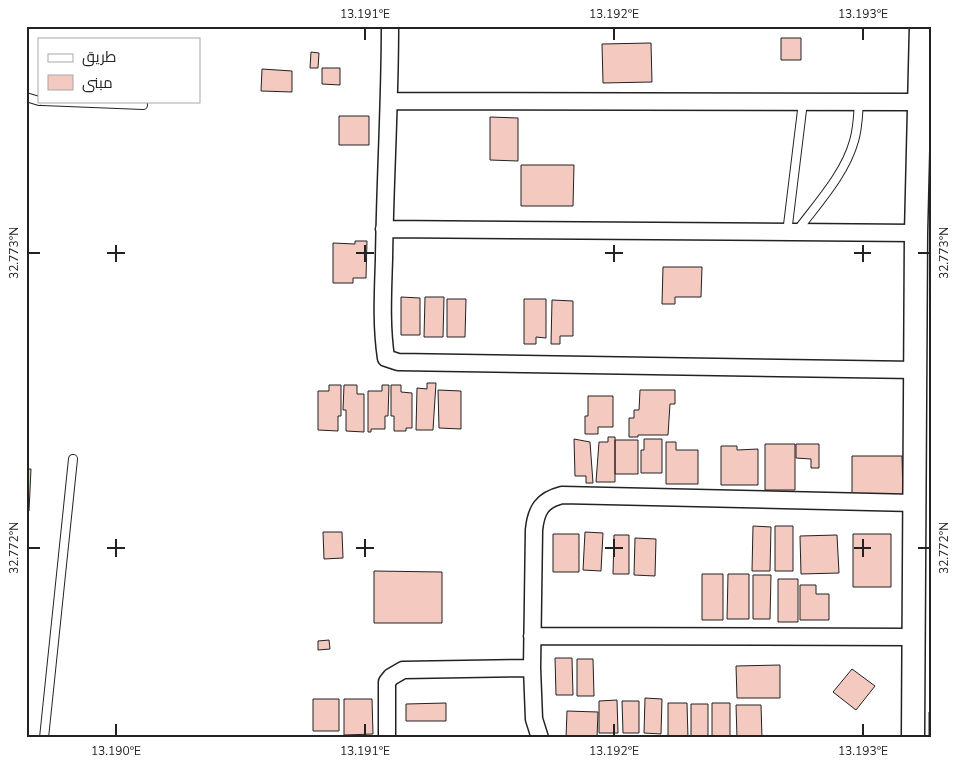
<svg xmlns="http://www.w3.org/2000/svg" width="958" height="764" font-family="'Nunito Sans',Cairo,sans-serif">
<rect width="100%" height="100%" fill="#fff"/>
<path fill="#f3c9c0" stroke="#222" d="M781 38H801V60H781Z
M651 43 652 82 603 83 602 44Z
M311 52 319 53 318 68H310Z
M322 68H340V85L322 84Z
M262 69 292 71V92L261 91Z
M339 116H369V145H339Z
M490 117 518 118V161L490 160Z
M521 165H574L573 206H521Z
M355 241H367L366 278H353V283H333V243L355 244Z
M663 267H702L701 297H675V304H662Z
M401 297 420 298V335H401Z
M425 297H444L443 337H424Z
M447 299H466L465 337H447Z
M524 299H546V338L536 337V344H524Z
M552 300 573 301V336H560V344H551Z
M427 383H436L433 430H416L417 388 427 389Z
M329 385H341V416H338V431L318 430V391H329Z
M344 385H357V394H364V432L346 431V410H343Z
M382 385H389L388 416H385V429H371V432H368V391H382Z
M391 385H401V392L412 393V428H406V431H394V416H391Z
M438 390 461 391V429L439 428Z
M640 390H675V404H670L668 435H638V437H629V418H634V410H639Z
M588 396H613V427H598V434H585V416H588Z
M608 437H615V482H596L599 442H608Z
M574 439 590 442 593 483H586V476H575Z
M644 439H662V473H641V450H644Z
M615 440H638V474H615Z
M666 442H676V450H698V484H666Z
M765 444H795V490H765Z
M796 444H819V468H811V459L796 458Z
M721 446H737V450L758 449V485H721Z
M852 456H902L903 497 852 498Z
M26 469H31L29 511H26Z
M753 526 771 527 770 571H752Z
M775 526H793V571H775Z
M323 532H342L343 558 324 559Z
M585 532 603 533 601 571 583 570Z
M553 534H579V572H553Z
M853 534H891V587H853Z
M614 535H629V574H613Z
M837 535 839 573 801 574 800 536Z
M635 538 656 539 655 576 634 575Z
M374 571 442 572V623H374Z
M702 574H723V620H702Z
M728 574H749V619H727Z
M753 575H771L770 619H753Z
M778 579H798V622H778Z
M800 585H816V594H829V620H800Z
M329 640 330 649 318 650V641Z
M555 658H572L573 695H556Z
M577 659H593L594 696H577Z
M780 665V698H737L736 666Z
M852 669 875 686 856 710 833 692Z
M645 698 662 699 661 734 644 733Z
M313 699H339V731H313Z
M344 699H372L373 734 344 735Z
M617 700 618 733H599V701Z
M622 701H639V733H623Z
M446 703V721H406V704Z
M668 703H687L688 738H668Z
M712 703H730V737H712Z
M691 704H708V738H691Z
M736 705H761L762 738H737Z
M567 711 598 712 597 738H566Z
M929 712H932V738H929Z"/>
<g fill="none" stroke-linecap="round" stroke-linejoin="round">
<g stroke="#222" stroke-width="10">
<path id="lane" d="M26 97 39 101
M42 101 143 105
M797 231C817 204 845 174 854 141 858 128 858 115 859 102
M787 233 803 102
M44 738 73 459"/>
</g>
<g stroke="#222" stroke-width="19">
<path id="street" d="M390 26C390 104 385 181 384 259 383 292 381 325 386 358L398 362 915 370
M390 101 920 102
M384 229 916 233
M532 636 913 637
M387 738V682L391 677 403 670 532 668
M540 738 534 719 532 668 534 530C536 510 542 500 562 495L914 503"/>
</g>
<g stroke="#222" stroke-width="25">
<path id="secondary" d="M913 738 916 233 921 26"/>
</g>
<use href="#lane" stroke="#fff" stroke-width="8"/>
<use href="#street" stroke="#fff" stroke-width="16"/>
<use href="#secondary" stroke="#fff" stroke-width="22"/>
</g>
<path fill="none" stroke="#222" stroke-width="2" d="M365 28V40M614 28V40M863 28V40M116 245V262M365 245V262M614 245V262M863 245V262M28 253H40M107 253H125M356 253H374M605 253H623M854 253H871M918 253H930M116 539V557M365 539V557M614 539V557M863 539V557M28 548H40M107 548H125M356 548H374M605 548H623M854 548H871M918 548H930M116 724V736M365 724V736M614 724V736M863 724V736"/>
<rect width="958" height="764" fill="none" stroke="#ffffff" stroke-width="55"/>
<rect x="38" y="38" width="162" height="65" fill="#ffffff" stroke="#a7a7a7"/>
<rect x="48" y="54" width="25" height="8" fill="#ffffff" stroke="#a7a7a7"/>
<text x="82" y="62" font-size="15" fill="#222222">طريق</text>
<rect x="48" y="75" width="25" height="15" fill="#f3c9c0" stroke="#a7a7a7"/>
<text x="82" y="88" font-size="15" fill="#222222">مبنى</text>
<rect x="28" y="28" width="902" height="708" fill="none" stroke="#222" stroke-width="2"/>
<g font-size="12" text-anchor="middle" fill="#222">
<text x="365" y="18">13.191°E</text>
<text x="614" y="18">13.192°E</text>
<text x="863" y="18">13.193°E</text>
<text transform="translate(14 253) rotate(-90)" y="4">32.773°N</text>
<text transform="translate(944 253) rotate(-90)" y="4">32.773°N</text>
<text transform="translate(14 548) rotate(-90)" y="4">32.772°N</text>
<text transform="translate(944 548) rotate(-90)" y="4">32.772°N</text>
<text x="116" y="755">13.190°E</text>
<text x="365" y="755">13.191°E</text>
<text x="614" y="755">13.192°E</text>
<text x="863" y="755">13.193°E</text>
</g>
</svg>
